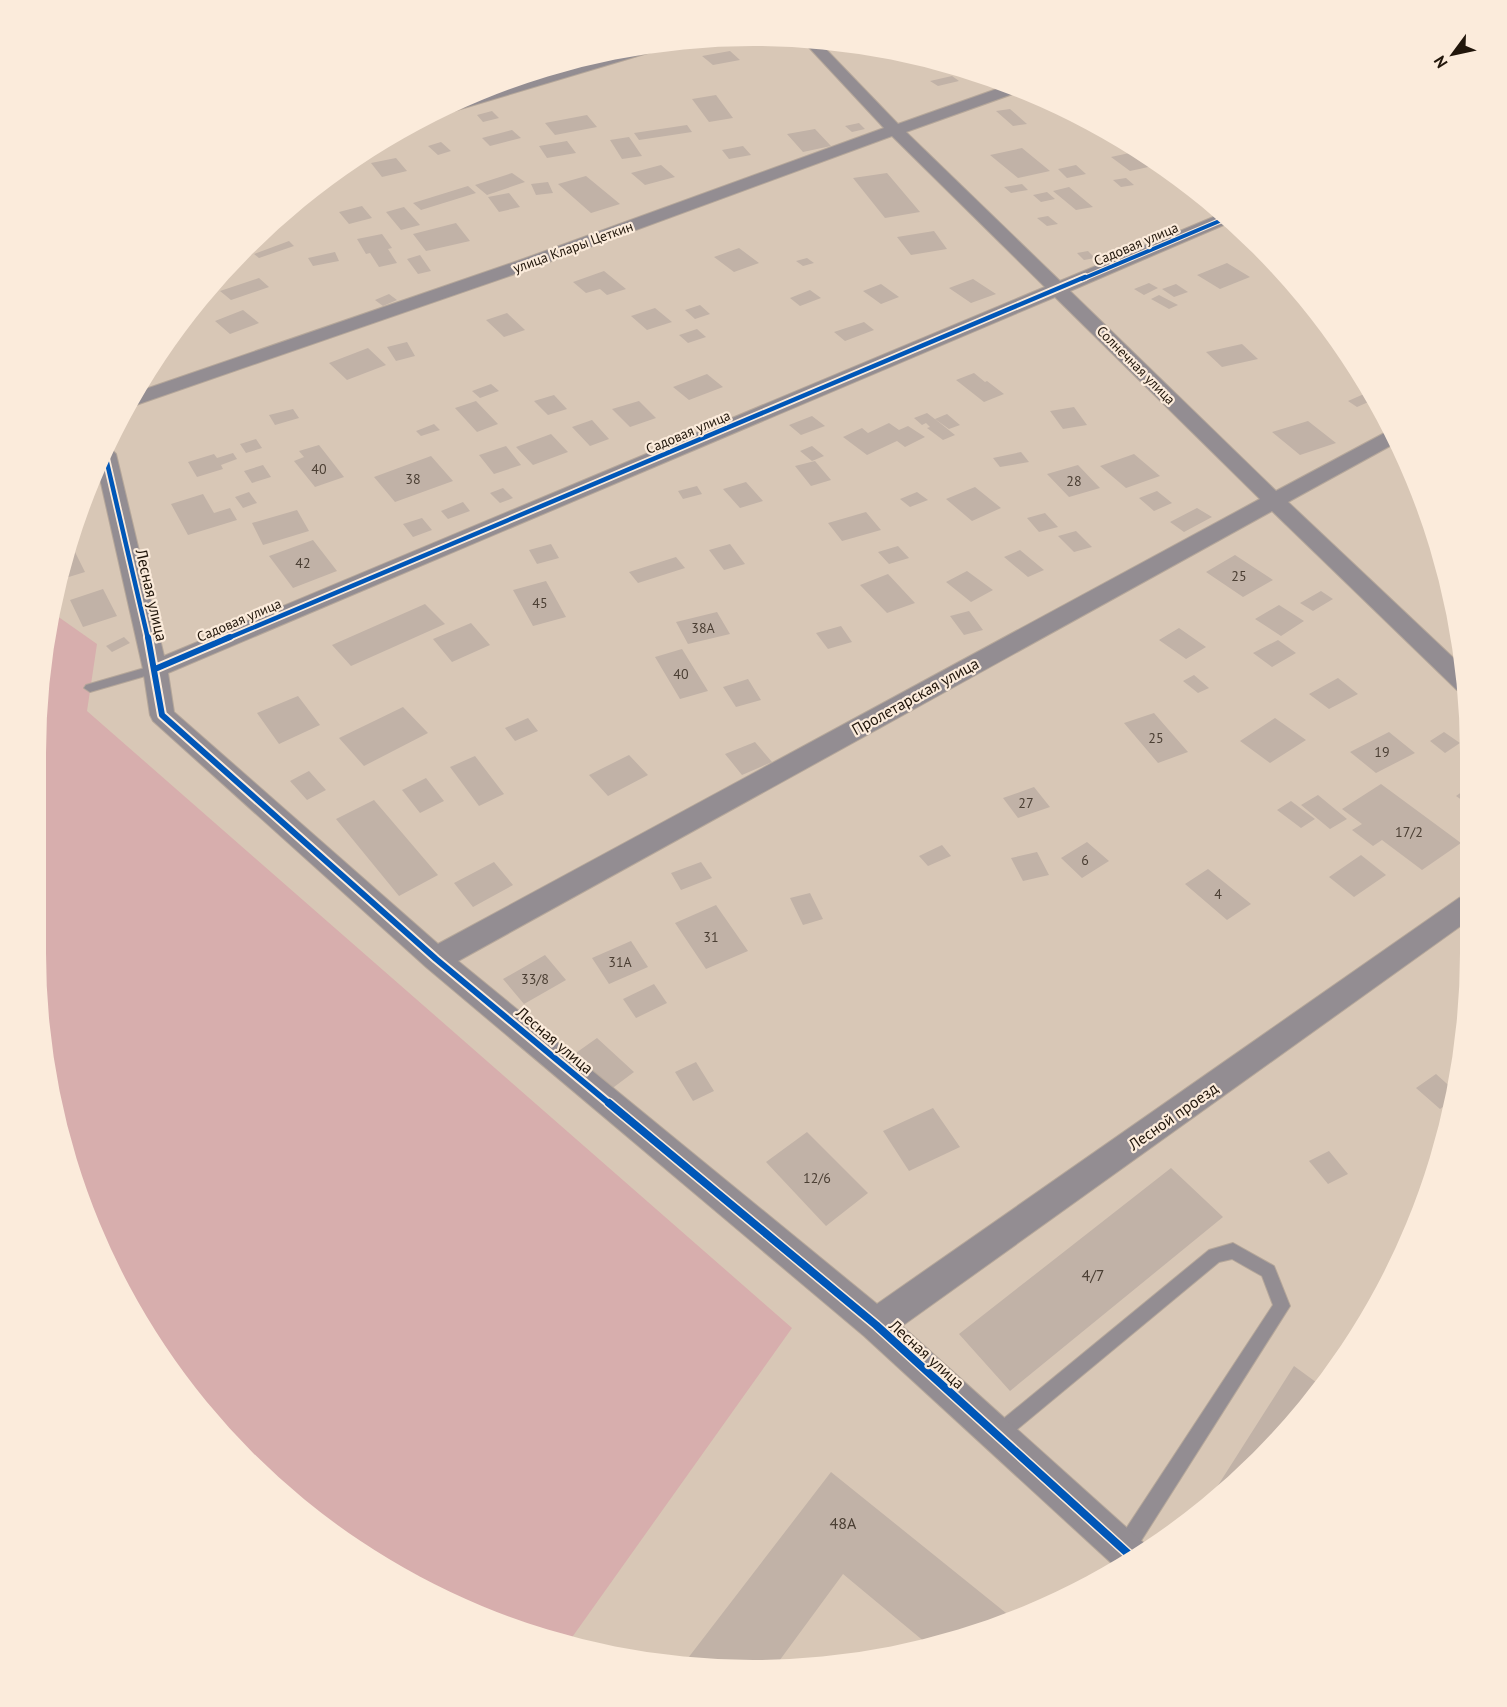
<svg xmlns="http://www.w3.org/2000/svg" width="1507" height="1707" font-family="'PT Sans',sans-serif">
<rect width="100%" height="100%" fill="#d8c7b6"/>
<path fill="#d7aead" d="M50 611 97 644 87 711 792 1328 568 1643 479 1616 317 1523 214 1426 110 1271 60 1139 36 954 38 707Z"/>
<path fill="#c1b2a7" d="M730 51 740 60 713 65 702 56Z
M981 73 984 74 1000 81 985 85 972 75Z
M952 76 959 81 938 86 930 81Z
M716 95 733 118 709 122 692 99Z
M1010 109 1027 124 1013 126 996 111Z
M492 111 499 118 483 122 477 115Z
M587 115 597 127 555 135 545 123Z
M859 123 865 129 852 132 845 126Z
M687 125 692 132 639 140 634 133Z
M815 129 831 146 803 152 787 134Z
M512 130 521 138 490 146 482 138Z
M629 137 642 156 622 159 610 140Z
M567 141 576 153 547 158 539 146Z
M441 142 451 151 438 155 428 146Z
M743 146 751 155 729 159 722 150Z
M1022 148 1050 171 1018 178 990 155Z
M1134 152 1153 166 1130 171 1111 157Z
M396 158 407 171 382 177 371 163Z
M661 165 675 177 645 185 631 173Z
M1076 165 1086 174 1067 178 1058 169Z
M512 173 525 182 487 195 475 185Z
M887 173 920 212 885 218 853 178Z
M586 176 620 204 591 213 558 184Z
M1126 178 1134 185 1121 187 1113 180Z
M548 182 553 193 536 195 531 184Z
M1022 184 1028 190 1011 193 1004 187Z
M468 186 476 193 421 210 413 203Z
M1069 187 1093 207 1076 210 1053 191Z
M1047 192 1055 199 1041 202 1033 195Z
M509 193 520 207 499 212 488 197Z
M362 206 372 218 349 224 339 212Z
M404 207 420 225 401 230 386 212Z
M1048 216 1058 224 1047 226 1037 218Z
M456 223 470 241 426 251 413 234Z
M934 231 947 249 911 255 897 237Z
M382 234 392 248 388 249 397 263 379 267 370 253 366 254 357 239Z
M289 241 294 246 259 258 254 254Z
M739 248 759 263 734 272 714 257Z
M1088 251 1095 258 1084 260 1077 253Z
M335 252 339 261 313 266 308 258Z
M420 255 431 271 418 274 407 259Z
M807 258 814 263 803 266 796 261Z
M1227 263 1250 277 1220 289 1197 275Z
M604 271 626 289 607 295 600 289 586 293 573 282Z
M259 278 269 287 231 300 220 291Z
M973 279 996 294 971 303 949 288Z
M1149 283 1158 288 1144 295 1134 289Z
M881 284 899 297 881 304 863 291Z
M1176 284 1188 292 1174 297 1162 289Z
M810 290 821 298 800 306 790 298Z
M389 294 397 300 383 306 375 300Z
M1159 295 1178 305 1169 309 1151 299Z
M700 305 710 314 695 319 685 310Z
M655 308 672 322 647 330 631 316Z
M243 310 259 323 230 334 215 321Z
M507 313 525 330 504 337 486 320Z
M864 322 874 330 845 341 834 332Z
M697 329 706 337 688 343 679 335Z
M407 342 415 356 396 361 387 347Z
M1242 344 1258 359 1222 367 1206 352Z
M368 348 386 365 347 380 329 363Z
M974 373 985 382 987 381 1004 394 984 402 956 380Z
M707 374 723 387 689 400 673 387Z
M491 384 499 391 480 398 472 391Z
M1364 394 1373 400 1357 407 1348 401Z
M554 395 567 409 548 415 534 401Z
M476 401 498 424 477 432 455 408Z
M639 401 656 418 630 427 612 409Z
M1074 407 1087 425 1063 429 1050 411Z
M293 409 299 418 275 425 269 415Z
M927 413 940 423 955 435 943 440 927 428 930 427 926 423 922 425 914 418Z
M947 414 960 425 949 429 935 419Z
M812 416 825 426 801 435 789 425Z
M592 420 609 439 590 446 572 427Z
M1308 421 1336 443 1300 455 1272 432Z
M889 423 899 430 908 426 925 437 905 447 897 441 867 455 843 437 862 428 868 433Z
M434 424 440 430 421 436 416 431Z
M551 434 568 452 533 465 516 447Z
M256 439 262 448 246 453 240 444Z
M319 445 344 477 315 487 294 461 304 457 299 451Z
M506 446 521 465 494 474 479 455Z
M812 446 824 456 812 461 800 451Z
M1021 452 1029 462 1000 467 993 458Z
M233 453 237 459 221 465 223 469 197 477 188 462 214 454 217 458Z
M1134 454 1160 476 1126 488 1100 466Z
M431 456 453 481 395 502 374 477Z
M815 461 831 480 811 486 795 466Z
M263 465 271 477 252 483 244 471Z
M1078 465 1100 488 1069 497 1047 474Z
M746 482 763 501 740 508 723 489Z
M697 486 702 494 683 499 678 491Z
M975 487 1001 508 972 521 946 499Z
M503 488 513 498 500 503 490 493Z
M1157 491 1172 503 1154 511 1139 498Z
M249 492 257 503 243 508 235 497Z
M917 492 928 500 910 507 900 499Z
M203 494 214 513 230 508 237 520 188 535 171 504Z
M463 502 470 511 448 519 441 511Z
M1197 508 1212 517 1184 532 1170 522Z
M297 510 309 531 263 545 252 523Z
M866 512 881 530 842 541 828 523Z
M1045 513 1058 527 1039 532 1027 518Z
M422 518 432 530 413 537 403 524Z
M1076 531 1092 547 1074 552 1058 536Z
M313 540 337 571 293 588 269 556Z
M551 544 559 558 537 564 529 550Z
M730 544 745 564 724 570 709 550Z
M898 546 909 558 889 564 878 552Z
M74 550 85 572 59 580 66 552Z
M1020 550 1044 570 1028 577 1004 557Z
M1235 555 1273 580 1243 597 1206 572Z
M676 557 685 568 638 583 629 572Z
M967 571 993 590 971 602 946 582Z
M888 574 915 603 887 613 860 585Z
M546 581 566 617 533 626 513 590Z
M103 589 117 616 83 627 70 600Z
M1321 591 1333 599 1313 611 1300 603Z
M425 604 445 624 351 666 332 645Z
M1279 605 1304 621 1281 636 1255 619Z
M969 611 983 630 964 635 950 616Z
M717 612 730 634 688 644 676 622Z
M471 623 490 645 452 662 433 639Z
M841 626 852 642 828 649 816 633Z
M1179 628 1206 647 1186 659 1159 640Z
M124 637 130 643 112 652 106 646Z
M1278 640 1296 653 1272 667 1253 653Z
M682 649 708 691 680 699 655 657Z
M1194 675 1209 688 1198 693 1183 681Z
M1338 678 1358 694 1329 709 1309 694Z
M748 679 761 700 736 707 723 687Z
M298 696 320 725 279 744 257 713Z
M403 707 428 733 364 766 339 738Z
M1154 713 1188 752 1158 763 1124 723Z
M528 718 538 731 515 741 505 728Z
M1275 718 1306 740 1270 763 1240 741Z
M1389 732 1415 753 1376 773 1350 752Z
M1444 732 1460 743 1445 753 1430 741Z
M755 742 772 762 742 775 725 754Z
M629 755 648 775 608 796 589 775Z
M475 756 504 794 479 806 450 767Z
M309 771 326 790 307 800 290 781Z
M426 778 444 801 420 813 402 790Z
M1381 784 1461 843 1422 870 1382 840 1373 846 1352 830 1362 824 1342 809Z
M1034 787 1050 807 1018 818 1003 798Z
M1469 787V805L1456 796Z
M1318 795 1347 819 1330 829 1301 805Z
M374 800 438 875 399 896 336 819Z
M1291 801 1315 819 1301 828 1277 810Z
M1087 842 1109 861 1082 878 1061 858Z
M942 845 951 856 928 866 919 856Z
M1037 852 1049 875 1023 881 1011 858Z
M1361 855 1386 875 1354 897 1329 877Z
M494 862 513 885 473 907 454 883Z
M701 862 712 878 681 890 671 873Z
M1208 869 1251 904 1227 920 1185 884Z
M810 893 823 919 803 925 790 898Z
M716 905 748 951 706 969 675 923Z
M631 941 648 967 609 984 592 958Z
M545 955 566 980 524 1004 503 979Z
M654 984 667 1003 636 1018 623 999Z
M597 1038 634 1072 610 1090 573 1055Z
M696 1062 714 1091 693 1101 675 1072Z
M1436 1074 1455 1091 1453 1100 1440 1109 1416 1088Z
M933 1108 960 1147 909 1171 883 1131Z
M807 1132 868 1193 826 1226 766 1162Z
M1329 1151 1348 1174 1328 1184 1309 1161Z
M1171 1168 1223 1217 1010 1391 959 1334Z
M1294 1366 1324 1388 1323 1391 1226 1493 1201 1512Z
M831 1472 1011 1617 932 1648 843 1574 774 1668 685 1662Z"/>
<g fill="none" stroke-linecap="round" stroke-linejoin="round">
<g stroke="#b5a79a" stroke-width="2">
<path id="service" d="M155 665 161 669 159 672 90 692 84 688 86 685Z
M1233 1243 1274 1266 1290 1306 1132 1555 1125 1557 1118 1555 1116 1548 1118 1541 1273 1305 1262 1276 1232 1259 1219 1262 1003 1441 997 1444 991 1441 988 1435 991 1429 1209 1250Z"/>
</g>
<g stroke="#b5a79a" stroke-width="2">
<path id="minor" d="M803 41H818L898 124 1008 85 1021 91 906 132 1060 281 1223 213 1233 221 1070 291 1276 491 1392 429 1399 441 1288 502 1463 667 1467 692 1457 690 1272 511 458 961 877 1304 1459 898 1469 895V920L902 1326 1147 1546 1149 1549 1119 1570 864 1336 426 967 153 721 150 715 143 669 98 470 108 448 112 450 116 454 164 656 1045 287 892 136 538 266 136 405 127 407 134 393 526 258 884 128ZM1055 297 1260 499 438 944 174 712 168 673Z
M663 45 661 49 437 116H426C454 99 489 91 520 81 568 67 614 53 663 45Z"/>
</g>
<use href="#service" fill="#938d92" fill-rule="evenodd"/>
<use href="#minor" fill="#938d92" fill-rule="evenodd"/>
<g stroke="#fbebdb" stroke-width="6">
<path id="cycleway-far3" d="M1082 279 1229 217"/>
</g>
<g stroke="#fbebdb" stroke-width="8">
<path id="cycleway-far2" d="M105 454 148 639
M226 639 1085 277"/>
</g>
<g stroke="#fbebdb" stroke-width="10">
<path id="cycleway-far1" d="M148 637 162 715 436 959 611 1105
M155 669 230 637"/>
</g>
<g stroke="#fbebdb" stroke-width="11">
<path id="cycleway" d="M609 1103 876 1325 1134 1559"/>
</g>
<use href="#cycleway-far3" stroke="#0057b8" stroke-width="4"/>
<use href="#cycleway-far2" stroke="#0057b8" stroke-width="4.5"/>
<use href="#cycleway-far1" stroke="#0057b8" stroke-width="6"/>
<use href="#cycleway" stroke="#0057b8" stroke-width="8"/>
</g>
<g text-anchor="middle" stroke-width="4.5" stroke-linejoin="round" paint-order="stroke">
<g font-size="14" fill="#21160b" stroke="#fbebdb">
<text transform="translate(1136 244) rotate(-23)" y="5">Садовая улица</text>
<text transform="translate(573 247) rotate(-20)" y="5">улица Клары Цеткин</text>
<text transform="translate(1136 365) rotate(45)" y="5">Солнечная улица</text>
<text transform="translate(688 432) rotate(-23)" y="5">Садовая улица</text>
<text transform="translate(239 620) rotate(-23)" y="5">Садовая улица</text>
</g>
<g font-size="14" fill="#4a3e33">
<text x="319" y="474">40</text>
<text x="413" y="484">38</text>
<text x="1074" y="486">28</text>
<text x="303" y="568">42</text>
<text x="1239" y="581">25</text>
<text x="540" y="608">45</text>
<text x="703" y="633">38А</text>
<text x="681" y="679">40</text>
<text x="1156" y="743">25</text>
<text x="1382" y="757">19</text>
<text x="1026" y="808">27</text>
<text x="1409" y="837">17/2</text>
<text x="1085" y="865">6</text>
<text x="1218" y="899">4</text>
<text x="711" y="942">31</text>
<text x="620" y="967">31А</text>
<text x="535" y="984">33/8</text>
<text x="817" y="1183">12/6</text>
</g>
<g font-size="16" fill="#21160b" stroke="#fbebdb">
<text transform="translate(152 595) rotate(77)" y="6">Лесная улица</text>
<text transform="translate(915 696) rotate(-29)" y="6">Пролетарская улица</text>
<text transform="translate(555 1040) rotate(40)" y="6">Лесная улица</text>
<text transform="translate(1173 1116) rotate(-35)" y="6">Лесной проезд</text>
<text transform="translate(927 1354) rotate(42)" y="6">Лесная улица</text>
</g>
<g font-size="16" fill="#4a3e33">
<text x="1093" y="1281">4/7</text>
<text x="843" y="1529">48А</text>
</g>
</g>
<path d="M0 0H1507V1707H0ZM753 46H753A707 707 0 0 1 1460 753V953A707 707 0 0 1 753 1660H753A707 707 0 0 1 46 953V753A707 707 0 0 1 753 46Z" fill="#fbebdb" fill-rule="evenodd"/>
<g transform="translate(1453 54) rotate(237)" stroke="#fbebdb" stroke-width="4.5" paint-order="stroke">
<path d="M0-4.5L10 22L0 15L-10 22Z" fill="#21160b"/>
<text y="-9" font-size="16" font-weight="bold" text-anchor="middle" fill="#21160b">N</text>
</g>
</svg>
